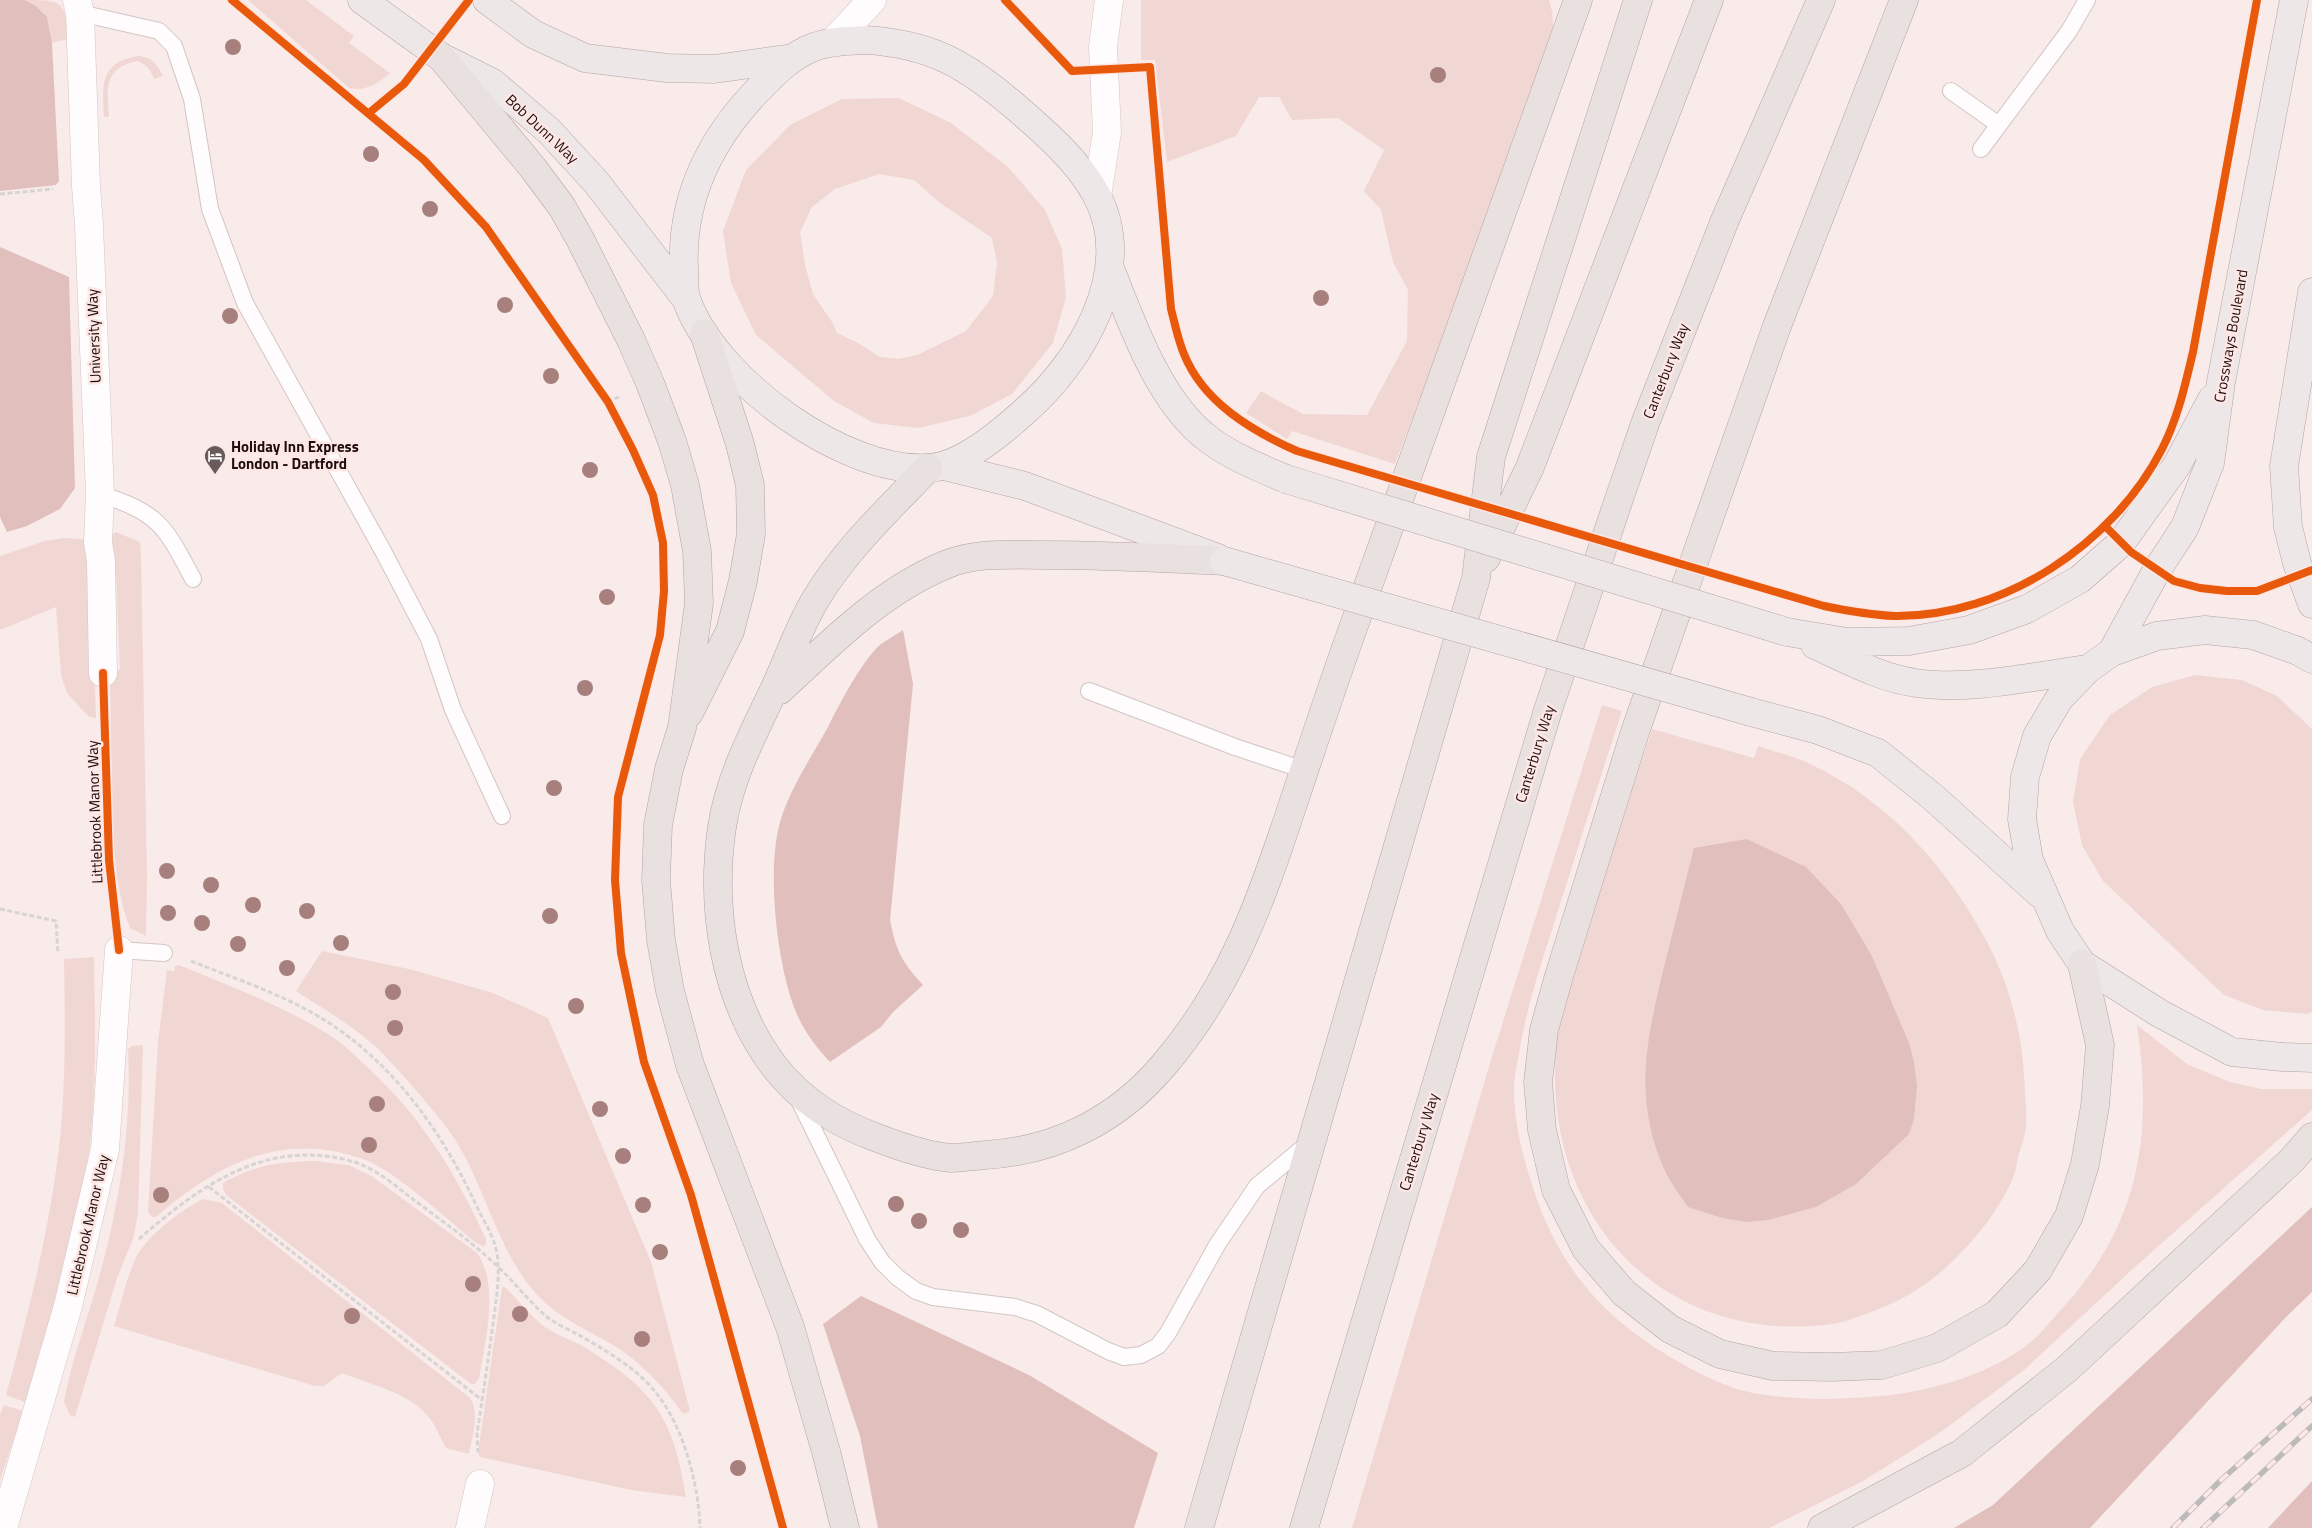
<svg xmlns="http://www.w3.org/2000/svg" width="2312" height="1528" font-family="'Titillium Web',sans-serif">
<rect width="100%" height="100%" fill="#f8ebea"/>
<path fill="#f1d7d3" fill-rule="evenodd" d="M25 0C61 0 67 0 67 39L52 43C48 18 48 12 25 0Z
M248 0H306L354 36 349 43 390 73C378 84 364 92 349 88Z
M1141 0H1549L1552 11 1554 36 1517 142 1395 464 1292 431 1287 439 1246 413 1261 391 1303 414 1367 415 1407 341 1408 290 1393 262 1381 210 1364 191 1384 150 1338 118 1292 120 1279 97H1259L1236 136 1167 162 1155 60H1141Z
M138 56C153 57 157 64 163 76L154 79C150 69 147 65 137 61 103 69 107 88 109 117H104C102 85 100 62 138 56Z
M899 98 951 123 1008 167 1045 210 1062 249 1066 297 1053 343 1012 394 970 416 918 428 874 423 834 401 756 335 731 283 723 231 746 170 790 125 842 99ZM879 174 914 180 940 203 992 238 997 263 993 296 966 331 917 355 899 359 880 357 860 344 837 333 832 322 813 294 805 265 800 232 812 207 835 189Z
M116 532 140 542 141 555 147 878 146 936 130 928C113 884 113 832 112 785 111 747 111 709 110 671L120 670 116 575 107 555 108 537Z
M63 538 81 539 90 543 96 718 89 717 67 693 61 675 56 607 0 630V556L45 541Z
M2195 675 2242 680 2277 696 2312 729V1012L2308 1014 2263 1010 2224 995 2103 881 2082 845 2073 802 2080 759 2110 715 2152 687Z
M1602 705 1622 711C1598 785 1574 859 1551 933 1538 973 1526 1011 1519 1053 1517 1064 1514 1077 1514 1089 1514 1123 1523 1157 1533 1188 1559 1269 1606 1321 1679 1362 1701 1375 1728 1388 1753 1393 1798 1401 1845 1400 1891 1395 1938 1389 1995 1372 2032 1341 2041 1333 2049 1323 2057 1314 2138 1229 2154 1138 2137 1025L2187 1064 2230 1082 2261 1089H2312V1110L2136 1266 2024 1370 1938 1434 1863 1481 1769 1528H1352L1491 1060Z
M1652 729 1754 758 1758 746C1775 752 1794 756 1810 764 1888 800 1947 867 1987 942 2012 989 2024 1041 2025 1095 2026 1105 2027 1116 2026 1126 2025 1137 2021 1147 2018 1157 2017 1165 2015 1173 2012 1180 1999 1209 1979 1235 1957 1257 1928 1286 1901 1302 1863 1315 1853 1318 1843 1323 1832 1324 1669 1346 1550 1226 1555 1065 1557 1009 1577 955 1595 903 1614 845 1633 787 1652 729Z
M322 951 409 969 493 993 548 1018 651 1262 690 1411 683 1414C665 1388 641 1362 613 1345 586 1329 554 1316 533 1290 498 1249 486 1192 459 1146 451 1132 440 1119 430 1107 414 1088 399 1070 382 1053 357 1028 325 1010 296 991Z
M94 957C95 1022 97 1088 89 1153 80 1238 51 1321 27 1403L6 1395C29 1311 51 1224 60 1138 66 1078 65 1018 64 959Z
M179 965C232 987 289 1008 337 1040 347 1047 356 1057 365 1065 421 1116 454 1170 486 1239V1243L484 1247C470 1240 459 1228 448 1219 425 1200 403 1181 378 1166 366 1159 351 1155 338 1152 268 1137 207 1172 156 1217H152L148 1212 158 1042 167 970 174 971 175 966Z
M143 1045 138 1214 133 1239 117 1278 75 1417 70 1415 64 1402C71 1362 89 1314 100 1274 120 1201 132 1124 128 1049L132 1046Z
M315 1161 348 1165 370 1175 477 1253C500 1285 485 1342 479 1379L475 1384H471L231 1199C226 1195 222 1190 223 1183L228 1180C261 1164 278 1162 315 1161Z
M203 1199 222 1203 470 1398C480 1412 472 1439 469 1454L446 1448C441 1439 437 1429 431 1420 412 1393 371 1385 342 1373L324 1386H315L114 1326C120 1307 128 1272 137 1256 149 1234 181 1210 203 1199Z
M502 1287 506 1288C517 1299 528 1313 540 1323 552 1334 570 1339 584 1347 654 1390 673 1416 686 1497L631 1490 480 1457 478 1453Z
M4 1405 23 1411 0 1480V1415Z"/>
<path fill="#e1bfbc" d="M0 0H25L36 6 47 17 52 43 59 181 56 185 0 191Z
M0 247 69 277 75 488 60 509 27 526 7 532 0 517Z
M903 630 913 684 890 920C896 951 902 962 923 985L893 1012 881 1027 830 1062C817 1048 803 1030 796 1012 777 966 767 874 779 826 788 791 811 758 828 727 839 705 862 660 881 644 888 639 896 635 903 630Z
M1747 839 1806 867 1841 904 1872 956 1909 1043 1914 1062 1917 1086 1914 1119 1909 1134 1856 1184 1816 1207 1768 1220 1747 1222 1722 1218 1688 1207C1681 1197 1673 1186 1667 1175 1632 1102 1646 1041 1664 967 1674 927 1684 887 1694 848Z
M2312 1207V1292L2287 1316 2090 1528H1954L1993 1505Z
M861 1296 1029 1375 1158 1453 1134 1528H878L860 1436 823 1324Z
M2312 1481V1528H2268Z"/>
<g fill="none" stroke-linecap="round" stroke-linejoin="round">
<g stroke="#d2c6c5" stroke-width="18">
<path id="service" d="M80 13 159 31 174 46 192 99 210 209 245 303 383 551 429 639 453 710 502 816
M1951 91 1999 125
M1981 149 2069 31 2087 0
M100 494C159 513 165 526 193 579
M1089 691 1235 747 1304 770
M119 950 164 953
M798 1098 867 1239 882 1262 897 1277 916 1291 933 1297 1015 1307 1037 1314 1108 1351 1124 1357 1141 1355 1158 1346 1168 1333 1217 1245 1257 1186 1309 1143"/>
</g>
<g stroke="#d2c6c5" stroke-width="29">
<path id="minor" d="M77 0 80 13 86 186 89 225 100 494 98 543 101 561 103 673
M3 1528 68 1306 105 1149 119 950
M470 1528 480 1484"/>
</g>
<g stroke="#d2c6c5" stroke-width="29">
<path id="tertiary" d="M833 42 872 0
M1097 196 1107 132 1103 47 1109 0"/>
</g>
<g stroke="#b4a4a2" stroke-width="29">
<path id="primary" d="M362 0 441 57 493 83 549 131 596 182 686 299
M487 0 533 34 585 58 667 68 714 69 793 58
M866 40C933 44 968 66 1018 109 1047 134 1079 162 1097 196 1136 271 1081 362 1025 411 1002 432 961 466 930 468 845 475 715 379 687 301 683 291 685 278 684 268 681 199 710 140 757 91 773 74 792 55 814 47 830 41 848 41 866 40Z
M1110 268C1132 324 1160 405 1211 441 1233 457 1260 468 1286 479
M2312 292 2284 466 2288 527 2297 563 2312 604
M944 466 1025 486 1218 558
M1787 632 1847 642 1909 641 1969 630 2027 609 2080 579 2121 543 2177 465 2212 399
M1815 645C1848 660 1880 678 1916 683 1969 691 2035 676 2088 669
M2112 652 2157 570 2185 527 2210 463 2221 382 2294 0
M2312 659 2298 651 2253 635 2205 630 2157 636 2112 652 2088 669 2059 699 2037 736 2025 777 2022 819 2029 860 2060 931 2082 964 2159 1013 2232 1052 2283 1057 2312 1058
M1751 712 1818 730 1878 753 1934 798 2039 893"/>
</g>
<g stroke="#b4a4a2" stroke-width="29">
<path id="trunk" d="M1904 0 1777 326 1704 533 1635 732 1559 976 1544 1030 1538 1082 1542 1130 1556 1190 1586 1249 1624 1293 1670 1329 1720 1354 1773 1366 1832 1367 1882 1365 1937 1348 1997 1314 2038 1270 2069 1216 2085 1164 2095 1106 2100 1045 2082 964
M441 57 533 168 562 207 580 239 631 340 650 383 672 441 685 485 697 551 699 603 682 728 669 769 658 825 656 880 661 940 670 991 690 1065 790 1327 827 1455 845 1528
M928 468C889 509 846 549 817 597 797 629 786 667 769 700 749 742 729 781 722 827 710 908 724 1000 774 1066 799 1099 836 1123 875 1137 898 1146 926 1156 951 1158 962 1158 974 1156 985 1155 1056 1151 1117 1120 1163 1066 1231 987 1261 901 1293 804 1311 750 1329 696 1348 642 1424 428 1501 214 1578 0
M1486 558 1530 467 1709 0
M780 690C831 643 880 592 945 565 975 552 1011 555 1042 555 1103 555 1163 558 1224 561
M689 713 730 631 743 581 751 534 750 485 740 444 704 333
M1199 1528 1476 578 1491 457 1638 0
M1304 1528 1548 710 1619 499 1646 421 1725 220 1821 0
M1822 1528 1962 1453 2067 1369 2292 1160 2312 1137"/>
</g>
<path stroke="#d8d4d4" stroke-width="3" stroke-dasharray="5 2.5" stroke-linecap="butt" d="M0 194 53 189
M608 402 619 397
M2189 585 2227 591H2257
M0 909 56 921 58 954
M191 961C236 979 285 995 326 1021 395 1065 443 1133 477 1207 483 1219 491 1232 495 1245 502 1269 496 1299 493 1324 488 1360 483 1397 477 1433L478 1452
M209 1187 482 1400
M139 1239C186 1198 241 1155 307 1155 324 1155 344 1158 360 1164 380 1172 398 1188 414 1200 442 1221 471 1241 496 1265 514 1281 529 1302 547 1317 556 1324 568 1329 577 1334 605 1350 637 1368 657 1394 684 1428 699 1486 700 1528"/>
<use href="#service" stroke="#fefcfc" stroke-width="16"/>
<use href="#minor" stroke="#fefcfc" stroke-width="28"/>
<use href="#tertiary" stroke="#fefcfc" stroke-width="28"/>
<use href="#primary" stroke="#eee7e7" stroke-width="28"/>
<use href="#trunk" stroke="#e9e0e0" stroke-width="28"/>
<g stroke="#bdbaba" stroke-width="5.5">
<path id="rail" d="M2173 1528 2221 1480 2312 1399
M2203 1528 2312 1426"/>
</g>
<use href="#rail" stroke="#fee6e4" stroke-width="4" stroke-dasharray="11" stroke-linecap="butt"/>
<g stroke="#b4a4a2" stroke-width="29" stroke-linecap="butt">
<path id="primary-bridge" d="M1286 479 1787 632
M1224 561 1751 712"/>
</g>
<use href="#primary-bridge" stroke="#eee7e7" stroke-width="28"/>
<g stroke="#fee6e4" stroke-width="11">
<path id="cycleway" d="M232 0 424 160 486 227 608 402 633 450 653 495 663 543 664 591 660 635 618 797 615 880 621 953 644 1062 691 1195 783 1528
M1005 0 1072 71 1150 67 1171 309C1175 324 1178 340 1184 354 1203 402 1252 431 1297 451L1824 606C1848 611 1871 615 1895 616 2004 617 2113 544 2162 449 2178 418 2185 385 2193 352L2257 0
M369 113 404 84 469 0
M2105 526 2131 552 2174 581 2200 588 2227 591H2257L2312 570
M103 673 109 860 119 950"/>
</g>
<use href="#cycleway" stroke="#e8590c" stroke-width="8"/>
</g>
<g fill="#a77f7d">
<circle cx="233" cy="47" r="8"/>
<circle cx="1438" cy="75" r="8"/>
<circle cx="371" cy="154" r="8"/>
<circle cx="430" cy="209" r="8"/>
<circle cx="1321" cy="298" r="8"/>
<circle cx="505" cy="305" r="8"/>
<circle cx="230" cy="316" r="8"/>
<circle cx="551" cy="376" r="8"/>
<circle cx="590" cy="470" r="8"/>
<circle cx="607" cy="597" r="8"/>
<circle cx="585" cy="688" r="8"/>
<circle cx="554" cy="788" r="8"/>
<circle cx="167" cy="871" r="8"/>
<circle cx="211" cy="885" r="8"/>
<circle cx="253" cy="905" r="8"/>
<circle cx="307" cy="911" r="8"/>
<circle cx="168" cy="913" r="8"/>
<circle cx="550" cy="916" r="8"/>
<circle cx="202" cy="923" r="8"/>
<circle cx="341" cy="943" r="8"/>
<circle cx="238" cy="944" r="8"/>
<circle cx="287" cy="968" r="8"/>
<circle cx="393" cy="992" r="8"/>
<circle cx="576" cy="1006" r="8"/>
<circle cx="395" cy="1028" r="8"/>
<circle cx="377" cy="1104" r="8"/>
<circle cx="600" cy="1109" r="8"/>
<circle cx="369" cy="1145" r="8"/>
<circle cx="623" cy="1156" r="8"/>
<circle cx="161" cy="1195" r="8"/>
<circle cx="896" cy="1204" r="8"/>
<circle cx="643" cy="1205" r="8"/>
<circle cx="919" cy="1221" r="8"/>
<circle cx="961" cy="1230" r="8"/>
<circle cx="660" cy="1252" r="8"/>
<circle cx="473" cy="1284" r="8"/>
<circle cx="520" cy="1314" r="8"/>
<circle cx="352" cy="1316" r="8"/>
<circle cx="642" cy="1339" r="8"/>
<circle cx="738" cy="1468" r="8"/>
</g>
<defs>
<g id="hotel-pin" transform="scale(1.125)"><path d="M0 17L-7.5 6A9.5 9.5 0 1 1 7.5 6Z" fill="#685b5a" stroke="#fee6e4"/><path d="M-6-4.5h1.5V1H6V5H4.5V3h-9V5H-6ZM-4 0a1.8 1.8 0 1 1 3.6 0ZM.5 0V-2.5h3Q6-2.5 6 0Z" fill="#fff"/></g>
</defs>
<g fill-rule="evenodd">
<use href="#hotel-pin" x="215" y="456"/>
</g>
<g text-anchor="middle" stroke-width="5" stroke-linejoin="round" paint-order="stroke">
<g font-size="15" fill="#1a0d0c" stroke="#fee6e4">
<text transform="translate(542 129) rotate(43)" y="5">Bob Dunn Way</text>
<text transform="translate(94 336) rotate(-92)" y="5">University Way</text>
<text transform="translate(2231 336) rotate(-80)" y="5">Crossways Boulevard</text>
<text transform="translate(1666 371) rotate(-69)" y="5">Canterbury Way</text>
<text transform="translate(1535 754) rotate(-73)" y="5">Canterbury Way</text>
<text transform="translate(95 812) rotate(-92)" y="5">Littlebrook Manor Way</text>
<text transform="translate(1419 1142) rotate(-73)" y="5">Canterbury Way</text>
<text transform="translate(88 1225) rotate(-77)" y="5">Littlebrook Manor Way</text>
</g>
<g font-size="15" font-weight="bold" fill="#1a0d0c" stroke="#fee6e4" text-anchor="start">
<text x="231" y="452">Holiday Inn Express<tspan x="231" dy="17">London - Dartford</tspan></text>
</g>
</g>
</svg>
